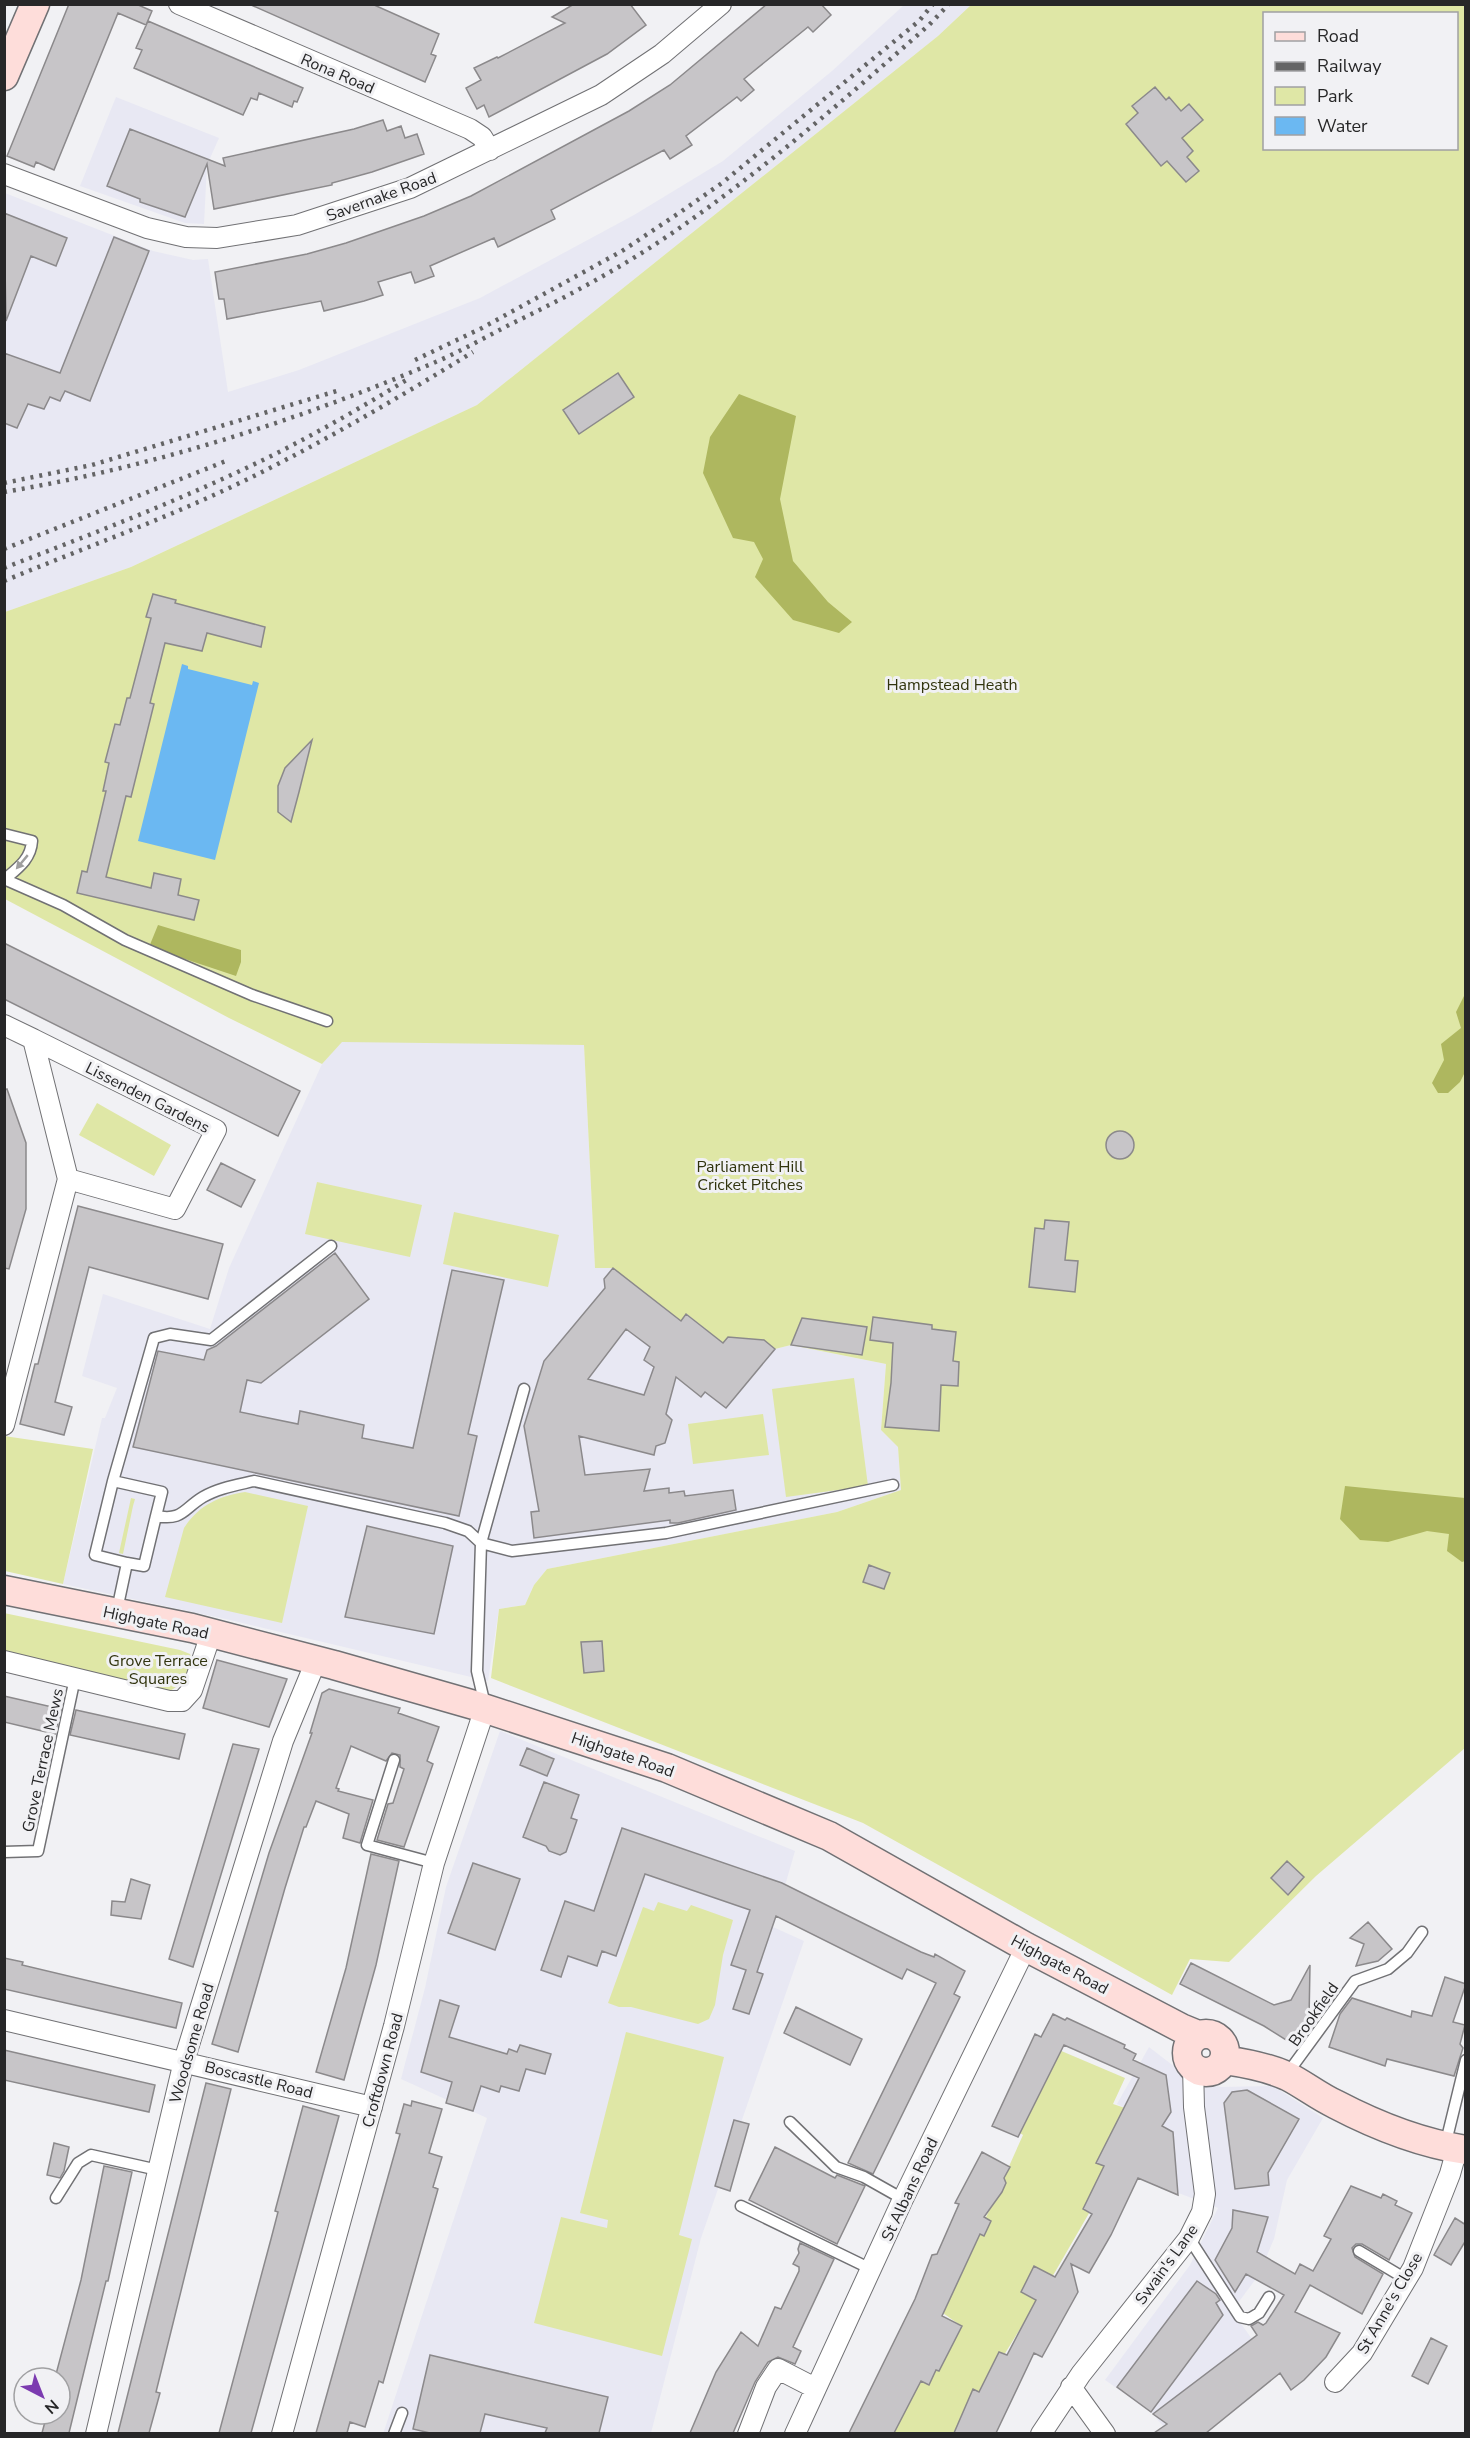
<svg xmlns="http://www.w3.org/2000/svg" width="1470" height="2438" font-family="'Nunito Sans',sans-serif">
<rect width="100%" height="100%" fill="#f1f1f4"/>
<path fill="#e8e8f3" d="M904 5H971L938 36 477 405 131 567 5 612V193L153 251 193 260 208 259 228 392 299 370 480 298 634 215 723 161 832 71Z
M116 97 219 138 207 165 204 224 185 223 80 186Z
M495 1041 584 1045 595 1268H613L681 1320 686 1314 723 1342 728 1337 764 1340 775 1349 791 1345 886 1364 881 1430 898 1446 901 1490 837 1512 547 1569 534 1585 525 1605 499 1609 488 1681 230 1620 63 1584 102 1418H105L117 1388 82 1376 103 1294 210 1329 229 1268 322 1064 341 1042Z
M500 1731 795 1851 773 1927 804 1941 701 2238 651 2433 383 2434 487 2118 401 2079 425 1988 446 1887Z
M1149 2047 1193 2081 1221 2087 1273 2086 1323 2118 1287 2180 1274 2239 1258 2276 1232 2311 1252 2339 1197 2401 1163 2426 1151 2412 1105 2380 1190 2265 1218 2208 1131 2175 1125 2108 1117 2104Z"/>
<path fill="#dfe7a6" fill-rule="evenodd" d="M971 5H1465V1748L1316 1876 1229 1962 1190 1959 1172 1995 863 1823 491 1678 499 1609 525 1605 534 1585 547 1569 837 1512 901 1490 898 1447 881 1430 886 1364 791 1345 775 1349 764 1340 728 1337 723 1343 687 1314 681 1321 613 1268H595L584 1045 342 1042 322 1064 229 1018 5 899V612L131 567 477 405 938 36ZM1264 14H1456V148H1264Z
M97 1103 171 1145 154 1176 79 1135Z
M317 1182 422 1205 410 1257 305 1234Z
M454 1212 559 1235 548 1287 443 1264Z
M854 1378 868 1486 786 1497 772 1389Z
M763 1414 769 1455 693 1464 688 1424Z
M4 1436 93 1449 63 1584 5 1571Z
M245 1492 308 1506 282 1623 165 1597 184 1528C199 1505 219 1496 245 1492Z
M131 1498 135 1499 133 1506 123 1554 119 1553Z
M4 1613 180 1650 190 1654 192 1659C186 1677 182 1686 164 1694L5 1653Z
M658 1902 687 1911 691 1905 733 1920 723 1955 715 2005 709 2019 698 2024 631 2007H619L608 2003 643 1907 654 1911Z
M626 2032 724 2057 679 2235 692 2239 662 2356 534 2323 561 2217 607 2228 608 2220 580 2213Z
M1059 2050 1125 2078 1113 2104 1125 2108 1096 2163 1114 2170 1055 2272 956 2433 888 2434 896 2417 957 2323 943 2313 1023 2135 1020 2133Z"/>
<path fill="#aeb75f" d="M739 394 796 416 780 499 793 561 828 602 852 622 839 633 793 620 755 577 763 559 754 542 733 538 703 473 710 437Z
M158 925 241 950V962L236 976 149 947Z
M1464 996 1465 1072 1460 1082 1448 1093H1438L1432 1083 1444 1060 1441 1044 1461 1028 1456 1012Z
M1345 1486 1465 1498V1561L1462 1562 1447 1551 1449 1534 1427 1531 1388 1542 1360 1540 1340 1519Z"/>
<path fill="#6bb8f2" d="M182 664 188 666V669L252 685 253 681 259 683 215 860 138 841Z"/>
<path fill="#c7c5c8" stroke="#8b898b" stroke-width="1.5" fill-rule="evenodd" d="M69 4H136L152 11 146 25 118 13 54 170 36 162 34 167 7 156Z
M249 4H372L439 34 431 54 436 56 425 82Z
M574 4H630L646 25 607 54 489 117 484 105 477 109 466 88 481 80 474 68 497 57 498 58 565 23 552 17Z
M767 4H821L831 15 813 32 808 27 744 79 754 90 741 101 737 97 686 136 692 145 670 159 664 150 551 210 555 219 498 247 494 238 430 266 434 276 415 283 411 272 378 282 383 295 364 301 324 311 321 301 227 319 224 299H219L215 272 307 254 346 243 424 216 471 196 629 111 670 85Z
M148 21 303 88 297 102 294 101 292 107 259 93 257 100 251 98 243 115 134 68 142 50 136 48Z
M1155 87 1166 100 1169 97 1181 111 1189 104 1203 120 1182 138 1193 151 1187 157 1199 171 1186 182 1167 161 1161 166 1126 124 1138 113 1132 106Z
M383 120 387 131 401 126 405 138 417 134 424 154 372 172 332 183V185L214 209 207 164 185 217 140 202V199L107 186 130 129 225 166 223 158 354 129Z
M4 213 67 238 56 266 31 256 6 321Z
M114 237 149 251 90 401 65 391 60 401 50 397 44 409 28 404 17 428 4 423V353L60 373Z
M618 373 634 397 579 434 563 410Z
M153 594 176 600 175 603 265 627 261 647 207 633 202 651 165 643 150 703 154 704 131 797 126 796 106 877 151 888 154 873 181 879 178 895 199 900 194 920 77 893 82 871 87 872 106 791H103L109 763 105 762 115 724 120 725 127 698H130L151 618 146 617Z
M312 740 299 792 291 822 278 812V786L285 768Z
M4 943 300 1091 278 1136 4 999Z
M7 1089 26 1143V1209L9 1269 4 1268V1090Z
M1106 1145a14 14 0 1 1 28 0a14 14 0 1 1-28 0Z
M221 1163 255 1180 241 1207 207 1190Z
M78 1206 223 1244 208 1299 89 1267 55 1402 72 1407 64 1435 20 1424 35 1364H38Z
M1045 1220 1069 1222 1065 1260 1078 1261 1075 1292 1029 1287 1035 1228 1044 1229Z
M335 1253 369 1299 261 1383 247 1380 240 1412 298 1424 300 1411 364 1425 362 1438 413 1448 452 1270 504 1280 468 1434 477 1436 459 1516 133 1447 158 1351 204 1360 207 1350 216 1346Z
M613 1268 681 1321 686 1314 723 1343 728 1337 764 1340 775 1349 726 1408 705 1392 701 1397 676 1377 666 1414 672 1420 665 1443 656 1446 654 1455 579 1436 585 1475 650 1469 644 1491 669 1488V1493L684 1491 685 1496 733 1490 736 1510 678 1523H670V1520L534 1538 531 1512 539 1511 524 1426 544 1361 605 1288 604 1279ZM626 1329 650 1347 644 1360 654 1367 644 1395 588 1379Z
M873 1317 932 1325V1329L956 1332 953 1361 959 1362 958 1386 941 1385 939 1431 885 1427 891 1383 893 1343 870 1340Z
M802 1318 867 1327 862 1355 791 1345Z
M367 1526 453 1546 434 1634 345 1617Z
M869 1565 890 1573 884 1589 863 1582Z
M602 1641 604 1671 584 1673 581 1642Z
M217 1660 287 1679 269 1727 203 1708Z
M329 1689 400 1708 398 1713 439 1727 427 1761 433 1764 404 1847 377 1840 388 1804 393 1803 404 1769 400 1767V1755L392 1753 386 1761 351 1746 336 1788 339 1789 338 1791 373 1800 360 1843 343 1838 349 1814 316 1801 306 1827H304L285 1888 238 2052 212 2044 269 1853 312 1733H310L322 1693Z
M4 1696 61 1709 55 1734 4 1722Z
M76 1710 185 1734 179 1759 70 1735Z
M233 1744 259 1749 193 1967 169 1959Z
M527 1748 554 1759 547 1776 520 1765Z
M544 1782 579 1795 571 1818 577 1820 566 1852 560 1855 549 1851 546 1846 523 1837Z
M622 1828 782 1883 921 1952 934 1957 935 1954 965 1971 954 1994 960 1997 873 2174 848 2163 936 1983 907 1969 902 1979 776 1916 757 1972 763 1974 749 2014 733 2009 746 1970 731 1965 750 1910 645 1874 616 1956 602 1951 597 1966 568 1956 561 1977 541 1970 565 1901 594 1911Z
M371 1854 399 1861 376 1965 344 2080 316 2072 346 1968Z
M1287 1861 1304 1877 1288 1895 1271 1878Z
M473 1863 520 1879 495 1950 448 1933Z
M131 1879 150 1885 141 1919 111 1915 112 1901 125 1902Z
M1368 1922 1392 1949 1378 1961 1356 1966 1364 1944 1350 1938Z
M4 1958 23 1962 22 1965 182 2003 176 2028 4 1989Z
M1191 1963 1274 2005 1291 2000 1310 1965 1309 2020 1294 2045 1264 2026 1180 1984Z
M1445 1977 1466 1984 1453 2022 1465 2025 1460 2044 1463 2048 1454 2076 1387 2059 1385 2066 1329 2047 1340 2014 1352 1998 1411 2017 1412 2011 1432 2016Z
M440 2000 459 2006 449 2037 507 2054 509 2049 517 2052 520 2045 551 2054 545 2074 526 2069 519 2091 501 2086 499 2092 481 2086 473 2111 446 2103 452 2082 421 2072Z
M796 2007 862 2039 850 2065 784 2033Z
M1053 2014 1065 2020 1067 2018 1125 2045 1124 2048 1136 2054 1133 2060 1166 2075 1171 2112 1162 2126 1173 2132 1178 2195 1138 2178 1111 2235 1089 2273 1071 2264 1078 2292 1042 2357 1034 2353 996 2433H954L973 2389 979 2392 999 2352 1007 2355 1036 2300 1021 2292 1034 2266 1055 2277 1092 2214 1083 2209 1104 2166 1096 2163 1139 2078 1064 2045 1018 2137 992 2126 1035 2034 1041 2037Z
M4 2050 155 2085 149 2112 4 2080Z
M206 2083 231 2089 156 2392 160 2393 149 2433H118Z
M1247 2090 1299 2119 1268 2173 1269 2185 1235 2189 1224 2103 1232 2092Z
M412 2101 442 2109 429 2153 442 2157 433 2187 438 2189 383 2383 379 2381 365 2427 350 2422 347 2433H316L400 2134 396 2133 404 2104 411 2106Z
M303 2106 339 2116 251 2433H219L271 2239 278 2212 275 2211Z
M734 2120 749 2124 730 2191 715 2186Z
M54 2143 69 2147 64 2171 60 2178 47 2175Z
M775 2147 835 2178 837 2175 865 2186 837 2244 749 2200Z
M982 2152 1010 2167 1004 2178 1006 2183 1002 2192 984 2217 991 2221 984 2236 980 2234 942 2316 962 2326 939 2371 936 2370 929 2385 921 2381 894 2433H849L915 2299 932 2255 937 2254 959 2204 955 2203Z
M104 2166 132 2172 108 2281H106L69 2433H42L47 2414H60V2378H55L81 2280Z
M1351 2186 1381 2198 1383 2194 1397 2201 1395 2205 1412 2213 1389 2260 1362 2244H1356L1352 2248 1355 2257 1383 2274 1362 2314 1310 2285 1295 2312 1340 2333 1326 2357 1304 2380 1291 2390 1280 2373 1206 2433H1154L1167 2424 1153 2414 1257 2335 1251 2326 1258 2322 1263 2325 1266 2323 1284 2295 1246 2274 1235 2292 1215 2260 1232 2228 1233 2210 1268 2217 1257 2252 1295 2274 1300 2264 1313 2271 1331 2239 1324 2236Z
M1455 2218 1466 2225V2240L1451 2265 1434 2255Z
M800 2243 834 2259 793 2347 801 2351 795 2364 778 2357 768 2362 755 2382 733 2433H690L716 2372 741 2332 758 2346 775 2307 781 2309 799 2271V2267L793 2264 799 2253 798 2249Z
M1197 2281 1216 2294 1220 2300 1216 2303 1223 2315 1151 2412 1117 2387Z
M1431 2338 1447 2346 1428 2384 1412 2376Z
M430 2355 608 2397 599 2433H545L547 2428 485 2414 480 2433H430L413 2429Z"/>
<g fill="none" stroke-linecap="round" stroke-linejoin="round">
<g stroke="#717174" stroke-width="13">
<path id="lane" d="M4 834 32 841C31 859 18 868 5 879
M4 879 63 905 125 940 252 995 327 1021
M524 1389 481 1543 512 1551 666 1533 893 1485
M113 1481 162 1492 156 1516
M127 1563 144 1566 156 1516C183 1521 183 1509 203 1497 218 1488 237 1485 254 1481L445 1523 468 1531 481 1543 477 1671 485 1705
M117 1610 127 1563 95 1555 113 1481 154 1338 170 1334 211 1340 331 1246
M394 1760 367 1845 434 1863
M4 1852 38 1851 75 1678
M1287 2074 1355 1981 1388 1969 1407 1953 1422 1932
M790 2122 836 2167 864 2177 903 2199
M1445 2146 1466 2060
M56 2198 78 2163 91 2155 158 2170
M741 2206 871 2269
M1189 2238 1240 2317 1249 2319 1259 2313 1269 2297
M1359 2251 1406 2279
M394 2434 402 2413"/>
</g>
<g stroke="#717174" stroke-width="22">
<path id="street" d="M179 4 470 129 482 137 490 150
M4 174 147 228 186 237 217 238 297 225 410 188 601 95 662 54 721 4
M4 1025 33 1039 68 1179 4 1425
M33 1039 216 1130 175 1209 68 1179
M4 1661 169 1701H182L192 1690 211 1634
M4 2020 372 2107
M1335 2382 1362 2353 1413 2268 1450 2174 1457 2149
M1071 2387 1105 2434
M96 2434 184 2061 283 1741 316 1661
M282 2434 394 2026 434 1863 485 1708
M748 2434 766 2387 778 2369 815 2388
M795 2434 903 2199 1026 1947
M1041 2434 1081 2374 1189 2238 1202 2212 1205 2194 1194 2107 1193 2067"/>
</g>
<g stroke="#717174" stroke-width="31">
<path id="secondary" d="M4 76 35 4
M4 1590 192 1628 334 1665 474 1705 667 1768 829 1836 1026 1947 1181 2028 1198 2035
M1187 2053a19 19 0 1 1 38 0a19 19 0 1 1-38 0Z
M1224 2060C1245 2063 1267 2067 1287 2076 1303 2084 1318 2096 1335 2104 1377 2126 1419 2143 1466 2150"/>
</g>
<use href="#lane" stroke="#fff" stroke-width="10"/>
<use href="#street" stroke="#fff" stroke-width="20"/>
<use href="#secondary" stroke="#feddda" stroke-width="28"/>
<path stroke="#646465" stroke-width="4.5" stroke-dasharray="3 6" stroke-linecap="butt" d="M415 360 482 328 622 251 679 213 722 183 919 21 933 4
M4 483 92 465 340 390
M4 492C153 467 300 420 438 361 463 350 486 337 509 325 571 295 632 262 688 222 773 162 851 94 929 25L949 4
M4 549 226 461
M4 568C92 534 181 500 265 459 314 435 362 407 408 379
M4 581C79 550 154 523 227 489 312 449 393 401 473 352"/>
</g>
<defs><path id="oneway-solid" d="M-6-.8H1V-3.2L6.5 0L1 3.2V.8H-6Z" transform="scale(1.5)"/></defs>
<use fill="#9e9e9e" href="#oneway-solid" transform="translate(22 862) rotate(130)"/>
<g text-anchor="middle" stroke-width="6" stroke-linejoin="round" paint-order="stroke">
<g font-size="16" fill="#272728" stroke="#f1f1f4">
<text transform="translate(338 73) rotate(23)" y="6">Rona Road</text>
<text transform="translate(381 196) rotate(-20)" y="6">Savernake Road</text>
<text transform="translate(148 1097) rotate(27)" y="6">Lissenden Gardens</text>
<text transform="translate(156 1622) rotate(12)" y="6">Highgate Road</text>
<text transform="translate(623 1754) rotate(19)" y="6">Highgate Road</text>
<text transform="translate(42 1760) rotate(-78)" y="6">Grove Terrace Mews</text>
<text transform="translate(1060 1964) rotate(28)" y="6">Highgate Road</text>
<text transform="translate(1313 2014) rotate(-55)" y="6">Brookfield</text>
<text transform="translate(191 2043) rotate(-74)" y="6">Woodsome Road</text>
<text transform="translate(382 2070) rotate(-75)" y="6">Croftdown Road</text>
<text transform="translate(259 2079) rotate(14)" y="6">Boscastle Road</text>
<text transform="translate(909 2189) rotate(-65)" y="6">St Albans Road</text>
<text transform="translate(1166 2264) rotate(-54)" y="6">Swain's Lane</text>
<text transform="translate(1389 2303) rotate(-60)" y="6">St Anne's Close</text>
</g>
<g font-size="16" fill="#31340e" stroke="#f1f1f4">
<text x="952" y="690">Hampstead Heath</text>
<text x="750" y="1172">Parliament Hill<tspan x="750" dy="18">Cricket Pitches</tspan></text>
<text x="158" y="1666">Grove Terrace<tspan x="158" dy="18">Squares</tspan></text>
</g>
</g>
<rect width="1470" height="2438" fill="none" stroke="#272728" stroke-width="12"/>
<rect x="1263" y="12" width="195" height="138" fill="#f1f1f4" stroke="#a0a0a2" stroke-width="1.5"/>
<rect x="1275" y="32" width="30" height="9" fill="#feddda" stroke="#a0a0a2" stroke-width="1.5"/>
<text x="1317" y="42" font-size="18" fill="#272728">Road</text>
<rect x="1275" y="62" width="30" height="9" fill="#646465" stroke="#a0a0a2" stroke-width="1.5"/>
<text x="1317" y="72" font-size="18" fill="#272728">Railway</text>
<rect x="1275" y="87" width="30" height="18" fill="#dfe7a6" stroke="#a0a0a2" stroke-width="1.5"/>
<text x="1317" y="102" font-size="18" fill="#272728">Park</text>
<rect x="1275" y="117" width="30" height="18" fill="#6bb8f2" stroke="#a0a0a2" stroke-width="1.5"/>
<text x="1317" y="132" font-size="18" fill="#272728">Water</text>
<g transform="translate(42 2396) rotate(138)"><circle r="28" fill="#f1f1f4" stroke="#a0a0a2" stroke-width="1.5"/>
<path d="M0-4.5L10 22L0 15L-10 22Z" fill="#7c3bb0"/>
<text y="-9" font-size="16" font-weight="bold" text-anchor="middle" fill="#272728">N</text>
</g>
</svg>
